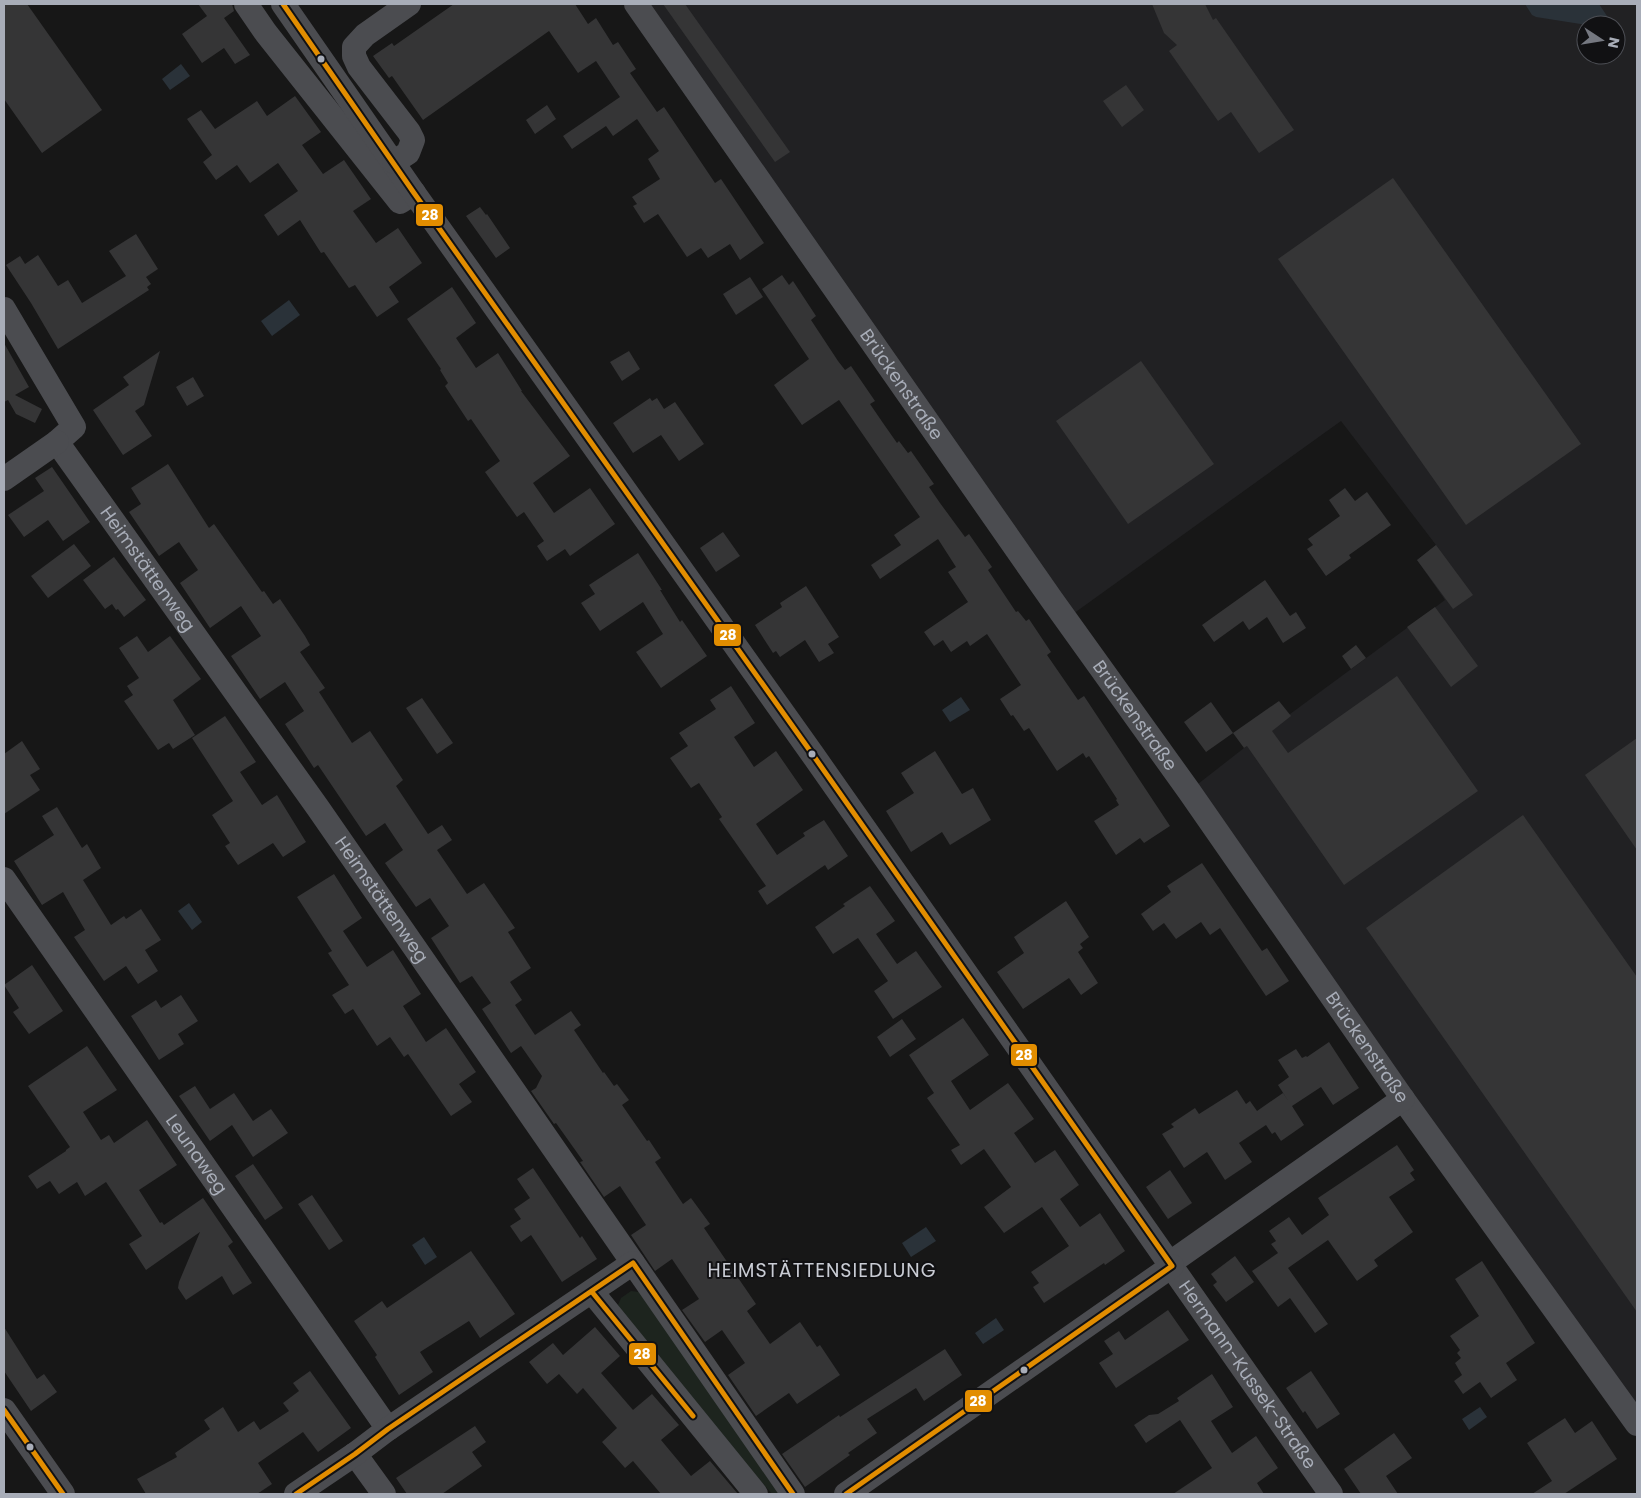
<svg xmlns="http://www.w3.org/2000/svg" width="1641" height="1498" font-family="Poppins,sans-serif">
<rect width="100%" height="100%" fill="#171717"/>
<path fill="#212123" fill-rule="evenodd" d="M645 4H1637V1424L1189 791 1244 748 1445 600 1417 560 1436 545 1341 421 1066 619ZM1586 25H1616V55H1586Z"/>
<path fill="#1d241e" d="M631 1291 639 1292 786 1494H772L628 1327 618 1305 621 1298Z"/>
<path fill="#2a3239" d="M1525 4H1599L1609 19 1610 25H1587L1536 17 1532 15Z
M181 64 190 76 170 90 162 79Z
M289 300 300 315 272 336 261 321Z
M961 697 970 710 950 722 942 710Z
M189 903 202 922 192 930 178 911Z
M926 1227 936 1241 911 1257 902 1243Z
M424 1237 437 1257 425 1265 412 1245Z
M996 1318 1004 1330 983 1344 975 1333Z
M1480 1407 1487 1417 1469 1430 1462 1419Z"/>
<path fill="#353536" d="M4 4H27L102 110 42 153 4 99Z
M198 4H232L234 11 224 18 250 55 235 64 224 48 202 63 182 34 207 16Z
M454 4H575L588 24 596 18 613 45 618 42 636 69 630 73 657 112 664 107 715 183 721 179 764 243 740 260 730 244 708 258 701 248 687 257 658 214 644 223 633 206 637 204 632 197 660 179 648 159 659 151 637 119 613 136 606 126 572 149 563 136 620 97 596 61 578 73 549 31 423 120 392 76 389 78 373 56 392 43 394 46Z
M663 4H685L790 152 775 162Z
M1152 4H1205L1213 20 1216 18 1294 130 1259 153 1231 112 1218 121 1169 51 1177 45 1164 33Z
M1126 85 1144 110 1122 127 1103 101Z
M295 96 321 132 302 145 323 174 344 160 371 199 353 211 376 243 398 228 422 263 389 287 399 302 377 317 355 285 349 288 324 252 321 253 300 220 278 236 264 215 298 191 278 163 250 183 237 165 216 180 203 162 212 155 187 119 201 110 215 129 257 101 267 116Z
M547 105 556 119 535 134 526 120Z
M1393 178 1581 444 1466 525 1278 259Z
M480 207 486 215 487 214 510 248 496 258 466 216Z
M136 234 158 269 146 277 151 284 147 287 149 290 58 349 31 303 6 265 20 256 25 264 38 255 58 286 68 280 82 303 126 276 109 251Z
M782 275 789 285 793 281 816 316 811 320 838 361 845 370 851 366 875 401 870 404 883 423 897 443 899 441 908 453 911 451 934 484 929 487 940 503 965 537 969 534 992 567 988 570 1016 612 1018 611 1026 621 1029 619 1051 652 1047 655 1078 700 1084 696 1170 826 1144 843 1140 838 1116 855 1094 821 1119 805 1116 800 1117 799 1089 756 1086 758 1083 753 1057 771 1029 728 1024 731 1013 715 1011 716 1000 699 1021 685 987 634 970 646 967 641 951 652 943 640 934 646 924 632 968 602 948 572 956 567 938 539 880 579 871 565 901 545 894 535 920 517 839 400 802 425 774 385 809 359 762 289Z
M750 277 763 297 736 315 723 294Z
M452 287 476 323 456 338 476 368 498 353 522 391H521L570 456 533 483 554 513 590 488 615 524 570 556 565 549 547 561 537 546 544 541 524 512 517 517 485 472 500 461 471 419 468 421 445 386 448 383 440 370 441 369 407 319Z
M4 343 29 387 15 395 42 409 35 423 16 414 8 400 4 402Z
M160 351 144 405 135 411 152 436 123 455 93 410 129 385 123 377Z
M629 351 640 369 622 381 610 362Z
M1141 361 1214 464 1128 524 1056 421Z
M193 377 204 396 187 406 176 387Z
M650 398 652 401 657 398 664 409 675 402 704 444 679 461 661 435 633 453 613 423Z
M168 464 209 528 214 524 262 592 264 591 273 604 280 599 305 636 310 645 300 652 325 688 319 692 352 743 370 731 403 780 396 786 428 834 442 825 452 840 437 850 467 894 484 883 515 928 508 932 531 968 510 982 522 1000 515 1005 535 1035 571 1011 581 1025 574 1030 603 1073 604 1072 614 1086 617 1084 629 1100 622 1105 647 1141 649 1140 661 1158 655 1162 683 1204 691 1198 710 1224 704 1228 756 1304 747 1311 770 1344 800 1322 817 1347 820 1345 840 1375 797 1404 789 1393 756 1416 728 1375 745 1363 722 1330 705 1342 682 1310 699 1299 672 1259 655 1271 631 1235 646 1225 620 1186 604 1197 580 1162 583 1161 556 1123 554 1124 531 1091 536 1088 542 1076 521 1046 511 1053 482 1009 491 1003 472 976 460 983 431 938 449 926 430 898 416 907 385 863 403 850 385 823 366 836 318 765 314 768 285 724 304 711 285 682 260 699 231 656 261 636 241 606 210 628 180 583 198 570 179 542 159 556 129 512 141 504 131 488Z
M52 467 90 522 63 541 48 520 24 537 8 515 44 491 35 478Z
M1345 488 1355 501 1367 492 1391 525 1349 555 1351 558 1326 576 1307 549 1313 545 1308 539 1340 516 1329 500Z
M723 532 740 556 716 572 700 548Z
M74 544 91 566 48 598 31 576Z
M1436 545 1473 595 1453 609 1417 560Z
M638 553 662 590H660L680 622 682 620 707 656 661 688 636 652 663 634 643 602 600 631 581 603 595 594 589 585Z
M114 557 146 600 124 617 118 609 116 610 112 604 105 609 83 580Z
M1265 580 1290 616 1296 612 1306 628 1283 643 1267 617 1249 630 1243 621 1214 642 1202 625Z
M806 586 839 637 828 644 834 653 819 662 805 640 780 657 776 651 773 653 755 625 782 607 780 603Z
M1435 607 1478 666 1451 687 1407 627Z
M137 636 148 652 170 636 201 679 173 700 195 735 173 749 169 743 158 750 124 701 133 695 127 686 139 678 119 648Z
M1356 645 1366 658 1351 669 1342 656Z
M1397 676 1478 791 1344 885 1247 746 1244 748 1233 733 1279 701 1291 716 1272 731 1288 753Z
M731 686 755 723 734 737 754 767 776 751 803 790 756 824 777 855 805 836 803 833 824 820 848 856 828 870 825 865 767 905 758 891 766 886 719 819 722 817 699 783 691 788 670 758 688 746 679 733 716 709 710 700Z
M422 698 453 743 437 754 406 708Z
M1211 702 1233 733 1206 752 1184 722Z
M225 716 256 762 240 772 262 805 277 795 306 842 283 857 273 843 238 865 225 846 230 843 212 815 233 801 192 738Z
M1637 738V850L1585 775Z
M22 741 40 769 30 775 40 790 4 814V754Z
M935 751 962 794 973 788 991 820 950 845 942 832 911 852 886 811 914 793 901 773Z
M57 807 82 848 87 844 101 868 83 880 111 925 124 916 126 919 141 909 161 940 145 950 158 971 138 984 126 966 104 981 74 937 85 930 63 892 42 905 14 861 54 835 42 816Z
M1523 815 1637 977V1312L1366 928Z
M1202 863 1262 951 1267 948 1289 981 1266 996 1220 928 1210 935 1201 922 1176 939 1164 923 1153 931 1141 914 1171 892 1167 886Z
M334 874 362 918 343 931 367 967 393 950 421 994 403 1006 426 1042 446 1028 476 1072 459 1084 472 1102 451 1116 408 1054 404 1057 390 1037 377 1046 353 1009 345 1014 332 995 349 985 328 953 332 951 297 897Z
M870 886 895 921 876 934 897 964 916 951 942 987 893 1019 874 991 888 981 858 938 833 954 815 927 845 906 843 904Z
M1066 901 1089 937 1080 944 1083 948 1078 952 1098 983 1081 995 1069 978 1023 1009 997 972 1024 953 1014 937Z
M32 965 63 1011 29 1034 13 1012 19 1008 4 985Z
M181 995 198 1021 178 1034 184 1044 159 1060 131 1016 156 1000 161 1008Z
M963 1018 989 1055 951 1081 970 1110 1008 1083 1034 1119 1014 1133 1035 1163 1055 1150 1079 1185 1060 1199 1080 1227 1100 1213 1125 1251 1105 1265 1104 1263 1044 1303 1033 1287 1039 1283 1031 1272 1069 1246 1042 1207 1004 1233 984 1207 1011 1187 984 1149 961 1165 951 1150 960 1145 927 1098 934 1093 909 1055Z
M902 1019 916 1039 890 1057 877 1037Z
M1329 1042 1359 1088 1333 1105 1321 1087 1292 1106 1304 1125 1281 1141 1275 1132 1272 1134 1266 1125 1239 1143 1252 1162 1225 1180 1207 1152 1184 1168 1162 1134 1174 1127 1171 1124 1195 1108 1199 1114 1237 1090 1246 1104 1250 1101 1257 1111 1283 1093 1289 1102 1278 1085 1289 1077 1278 1060 1296 1049 1302 1058 1306 1056 1307 1057Z
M87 1046 117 1090 83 1112 101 1140 109 1135 114 1143 147 1120 177 1165 139 1190 160 1223 162 1222 164 1225 203 1198 233 1242 228 1246 252 1283 233 1295 222 1276 186 1300 178 1288 179 1282 200 1232 146 1270 129 1244 142 1236 106 1182 85 1196 77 1182 59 1194 50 1181 37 1189 28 1176 66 1151V1150L70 1147 28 1086Z
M195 1086 210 1109 234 1093 253 1121 271 1109 288 1133 253 1157 232 1125 210 1141 179 1096Z
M1397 1145 1414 1170 1410 1173 1415 1180 1389 1197 1413 1232 1374 1260 1378 1266 1357 1281 1328 1240 1288 1268 1328 1324 1315 1333 1290 1298 1278 1307 1252 1271 1278 1253 1271 1244 1276 1241 1269 1231 1289 1217 1302 1235 1329 1215 1318 1198Z
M253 1164 283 1208 265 1220 235 1176Z
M533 1168 580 1238 582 1236 597 1259 562 1282 531 1235 521 1242 510 1226 521 1219 514 1209 530 1198 517 1179Z
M1170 1170 1192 1203 1168 1219 1146 1187Z
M312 1195 343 1241 329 1250 298 1204Z
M471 1251 515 1314 480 1338 469 1321 420 1352 433 1372 399 1395 375 1357 377 1355 354 1321 382 1301 387 1308Z
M1235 1256 1254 1282 1226 1302 1213 1285 1217 1282 1211 1274Z
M1482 1261 1535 1343 1506 1363 1517 1380 1491 1398 1480 1382 1463 1394 1454 1381 1462 1375 1455 1363 1461 1358 1457 1353 1460 1350 1450 1336 1479 1316 1455 1279Z
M1168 1310 1189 1340 1116 1388 1099 1363 1113 1354 1104 1341 1119 1331 1125 1340Z
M4 1327 37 1379 44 1374 57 1392 31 1411 4 1371Z
M595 1327 620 1356 601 1373 633 1410 652 1394 679 1425 661 1440 691 1476 710 1461 738 1494H661L633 1461 625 1468 602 1442 617 1428 583 1388 577 1394 559 1374 547 1384 529 1362 553 1343 563 1355Z
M945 1349 962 1375 924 1401 916 1388 867 1419 877 1433 848 1453 850 1455 805 1487 782 1454 839 1415 840 1417Z
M310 1371 351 1428 318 1452 303 1432 258 1463 272 1484 257 1494H146L137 1479 177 1457 175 1453 210 1429 204 1420 223 1407 238 1432 254 1421 260 1430 289 1411 283 1403 299 1391 293 1383Z
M1311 1371 1340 1414 1317 1429 1305 1411 1303 1413 1286 1388Z
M1212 1374 1233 1407 1211 1421 1232 1453 1256 1436 1278 1468 1257 1483 1264 1494H1173L1212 1468 1180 1420 1146 1443 1134 1425 1149 1415 1158 1414 1179 1401 1177 1398Z
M1565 1418 1575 1433 1592 1421 1617 1459 1564 1494H1532L1552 1481 1527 1443Z
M475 1426 486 1442 472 1452 482 1466 442 1494H407L396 1478Z
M1394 1433 1412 1458 1386 1476 1398 1494H1361L1344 1469Z"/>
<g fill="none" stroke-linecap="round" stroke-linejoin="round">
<g stroke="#4b4c50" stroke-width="24">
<path d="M246 4 266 33 400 202 414 193"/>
<path id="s1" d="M283 4 414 193 813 755 1331 1494"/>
<path id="s2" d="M636 4 1052 600 1189 791 1403 1099 1637 1424"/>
<path d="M394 162 408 153 413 140 409 132 359 67 354 56V47L365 35 409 4"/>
<path id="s3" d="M4 309 74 427 57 442 318 808 793 1494"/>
<path d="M4 479 57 442"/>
<path id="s4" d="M4 879 388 1429"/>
<path d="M1170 1263 1403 1099"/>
<path d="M592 1292 756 1494"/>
<path d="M4 1410 63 1494"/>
<path d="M355 1454 384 1494"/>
<path d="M296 1494 355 1454 388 1429 633 1263"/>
<path d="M846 1494 1172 1266"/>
</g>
<g stroke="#111113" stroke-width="9">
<path id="bus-1" d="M283 4 414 193 813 755 1172 1266
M592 1292 693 1416
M4 1410 63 1494
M296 1494 355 1454 388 1429 633 1263 793 1494
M846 1494 1172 1266"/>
</g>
<use href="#bus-1" stroke="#e28d00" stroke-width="5"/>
</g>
<g fill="#a8adb8" stroke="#111113" stroke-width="2">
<circle cx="321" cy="59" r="4.5"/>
<circle cx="812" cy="754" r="4.5"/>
<circle cx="1024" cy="1370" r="4.5"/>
<circle cx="30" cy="1447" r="4.5"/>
</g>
<g text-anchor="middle" stroke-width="4" stroke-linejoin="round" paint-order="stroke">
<g font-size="18" fill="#a8adb8" stroke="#111113">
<text dy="6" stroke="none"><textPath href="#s2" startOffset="464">Brückenstraße</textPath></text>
<text dy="6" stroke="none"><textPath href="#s3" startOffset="316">Heimstättenweg</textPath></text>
<text dy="6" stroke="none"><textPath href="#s2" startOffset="869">Brückenstraße</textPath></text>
<text dy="6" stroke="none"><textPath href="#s3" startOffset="721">Heimstättenweg</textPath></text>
<text dy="6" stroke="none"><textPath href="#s2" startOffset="1274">Brückenstraße</textPath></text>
<text dy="6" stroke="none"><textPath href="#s4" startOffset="336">Leunaweg</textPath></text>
<text dy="6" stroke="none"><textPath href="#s1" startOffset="1676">Hermann-Kussek-Straße</textPath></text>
</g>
<g font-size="19" letter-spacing="1" fill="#c9ccd4" stroke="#111113">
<text x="822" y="1277">HEIMSTÄTTENSIEDLUNG</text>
</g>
</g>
<g stroke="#111113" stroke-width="2">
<rect x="415" y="203" width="29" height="24" rx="5" fill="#e28d00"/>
<rect x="713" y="623" width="29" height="24" rx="5" fill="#e28d00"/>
<rect x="1010" y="1043" width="28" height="24" rx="5" fill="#e28d00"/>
<rect x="628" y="1342" width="29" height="24" rx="5" fill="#e28d00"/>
<rect x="964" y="1389" width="29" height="24" rx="5" fill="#e28d00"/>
</g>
<g font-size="14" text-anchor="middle" font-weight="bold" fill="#fff">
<text x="430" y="220">28</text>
<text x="728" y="640">28</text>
<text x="1024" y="1060">28</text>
<text x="642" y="1359">28</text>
<text x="978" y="1406">28</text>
</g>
<rect width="1641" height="1498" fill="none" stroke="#a8adb8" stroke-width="10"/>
<g transform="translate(1601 40) rotate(102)"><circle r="24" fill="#111113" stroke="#4d4f55"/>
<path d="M0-4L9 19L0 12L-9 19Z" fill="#757880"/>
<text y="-8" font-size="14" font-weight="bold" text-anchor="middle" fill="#a8adb8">N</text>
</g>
</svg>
